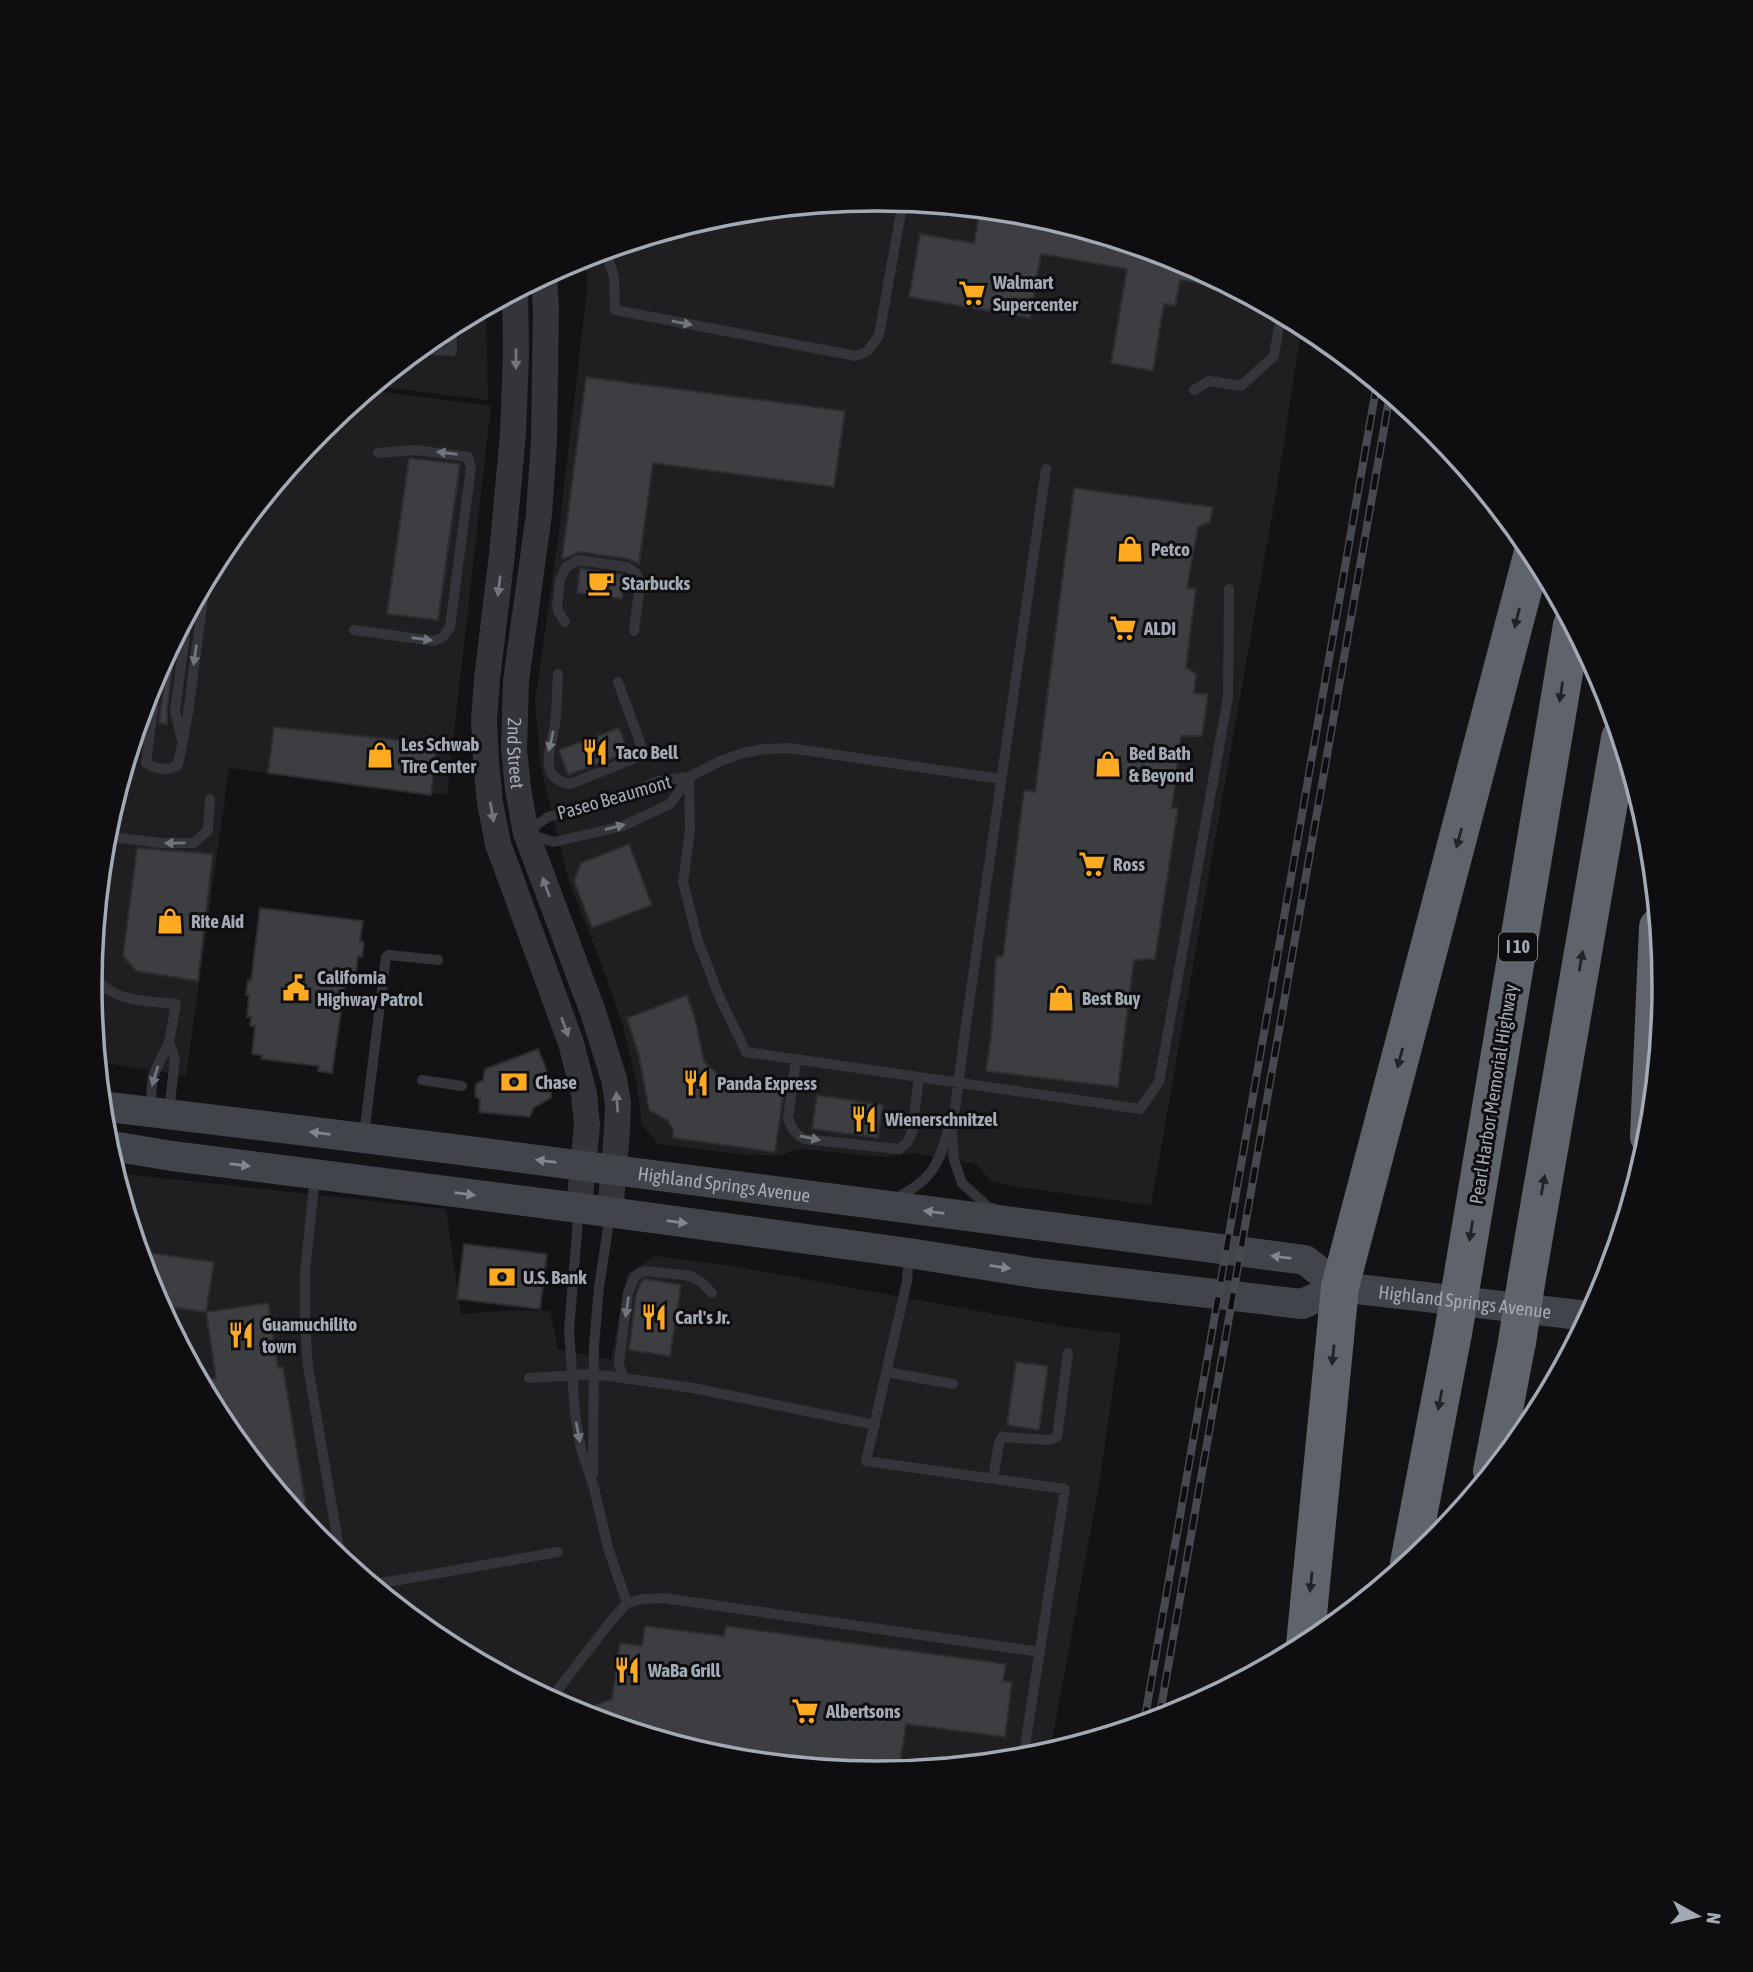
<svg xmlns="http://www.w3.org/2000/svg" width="1753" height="1972" font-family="'Asap Condensed',sans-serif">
<rect width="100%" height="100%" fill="#131315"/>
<path fill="#1f1f22" d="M877 199 1030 214 1178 259 1302 325 1278 481 1151 1205 1017 1187 991 1181 976 1164 915 1153 883 1157 799 1149 778 1156 737 1154 658 1144 642 1125 636 1080 623 1026 600 960 569 882 541 769 535 702 558 538 588 282 584 256 723 214Z
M486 307 488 400 373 386 439 331Z
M368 390 491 406 447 795 229 768 186 1076 97 1062 89 986 104 832 149 684 222 548 320 429Z
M115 1173 446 1209 461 1314 516 1310 550 1311 558 1349 611 1360 627 1274 655 1256 733 1266 1061 1326 1121 1334 1099 1485 1050 1752 1030 1758 876 1773 723 1758 575 1713 439 1640 320 1542 222 1423 149 1287Z"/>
<path fill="#3c3e42" stroke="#2c2d31" stroke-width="2" d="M980 209 1030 214 1178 259 1227 285 1226 288 1180 280 1175 306 1164 304 1153 371 1111 363 1127 269 1041 254 1030 318 909 297 920 234 974 243Z
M586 377 845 411 834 487 653 463 639 564 628 559 580 552 566 558H562Z
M409 458 460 464 438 620 387 614Z
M1074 488 1213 507 1210 522 1198 527 1187 588 1196 589 1186 667 1196 674 1194 693 1208 694 1202 736H1181L1172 808H1178L1155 959 1134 960 1118 1087 986 1071 991 1036 996 957 1003 956 1024 790 1035 792Z
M580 568 625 575 622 599 577 593Z
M177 632 167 710V724L159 723 166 670 165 665 161 662Z
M274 727 437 744 431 795 268 773Z
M619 728 629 752 568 775 559 750Z
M629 844 652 905 592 928 574 881 581 863Z
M137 848 213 854 198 981 136 971 123 956Z
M260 908 363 921 360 941 364 942 362 957 358 956 356 973 347 972 332 1073 318 1071 319 1066 261 1059 262 1055 252 1054 255 1026H250L251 1017H247L249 995H246L248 980 251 981Z
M687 995 695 1018 704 1061 728 1084 784 1091 775 1152 673 1138V1129L668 1121 649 1110 639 1056 627 1018Z
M538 1049 544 1063 551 1089V1098L533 1108 530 1117 479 1112 480 1100 475 1096 476 1084 483 1080 485 1069Z
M817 1095 883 1105 878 1138 812 1129Z
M464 1244 547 1254 540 1309 457 1299Z
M143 1252 214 1262 206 1312 159 1305 149 1287 142 1263Z
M645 1279 681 1285 670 1356 629 1350 636 1295 641 1282Z
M268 1303 278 1368 283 1367 310 1531 222 1423 199 1381 216 1378 206 1312Z
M1016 1362 1048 1366 1039 1430 1007 1425Z
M645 1626 724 1636 726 1626 1006 1664 1003 1681 1012 1682 1005 1737 906 1724 899 1771 876 1773 723 1758 598 1720 593 1706 612 1699 620 1643 642 1646Z"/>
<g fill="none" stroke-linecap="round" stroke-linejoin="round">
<path stroke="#33353a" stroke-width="10" d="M605 249 614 277 615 310 856 356 868 351 879 335 903 201
M417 349 452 351 451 325
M1194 390 1209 381 1241 386 1274 356 1281 314
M565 622 558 611 557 606 560 580 566 567 579 560 627 567 636 573 640 583 634 631
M354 630 434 641 443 637 450 627 471 467 468 457 415 450 378 453
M158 669 146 763C156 769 167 772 178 765L188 713 203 599 201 588
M558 674C557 690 557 707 555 724 552 746 536 778 570 784L638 757 642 748 618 682
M181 737 175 711 188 612
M689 777 690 831 683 882 698 941 719 996 746 1052 1140 1109 1159 1082 1228 697 1229 589
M528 831 548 817 611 799 659 781 689 777 721 761 743 753 765 749 789 748 1001 779
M528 834 554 842 623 826 670 804 689 777
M104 836 161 843H194L208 830 210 799
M91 970C108 1003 143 1000 176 1004L169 1042 153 1076 150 1108
M169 1042 175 1059 169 1112
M796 1059 788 1118C791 1128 795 1134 804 1139L899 1149 907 1143 912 1132 919 1077
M422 1080 462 1086
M364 1135 386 957 389 955 438 960
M315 1177 305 1272V1323L308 1367 341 1560
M893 1200C932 1179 937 1169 949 1127
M579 1208 569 1330 575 1414 581 1449 594 1488 608 1548 627 1603
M995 1209 987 1206 962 1183 954 1160 952 1132 965 1032 1046 469
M909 1256 907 1281 866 1461 1065 1489 1023 1759
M887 1372 953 1384
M529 1378 593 1374 623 1378 693 1388 875 1425
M623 1378 619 1363 628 1293 635 1276 644 1271 684 1275 693 1277 701 1282 712 1293
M593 1474 594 1346 599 1287 610 1215
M993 1479 999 1443 1002 1437 1050 1440 1057 1437 1068 1353
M371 1585 558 1552
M550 1700 610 1622 627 1603 642 1599 664 1598 1040 1652"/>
<g stroke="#33353a" stroke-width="26">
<path id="s1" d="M544 275 546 309 544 440 539 514 516 681 514 749 518 789 526 833 593 1012 614 1079 618 1103 617 1131 610 1213"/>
<path d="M515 291 516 353 513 434 502 554 487 679 484 720 486 761 490 803 498 844 571 1043 584 1094 587 1125 579 1208"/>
</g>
<g stroke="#41444a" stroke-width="30">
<path id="s2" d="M101 1106 453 1149 1305 1260 1340 1287"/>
<path id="s3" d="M106 1145 172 1156 579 1208 909 1253 1035 1273 1302 1304 1340 1287 1588 1316"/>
</g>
<path stroke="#5f636b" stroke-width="38" d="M1649 1137 1658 927
M1464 1268 1572 625
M1527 1277 1620 738
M1492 1471 1517 1342
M1409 1563 1453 1333
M1305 1645 1340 1287 1533 552"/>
<g stroke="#46494f" stroke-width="8">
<path id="rail" d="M1159 1719 1390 394
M1144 1723 1377 383"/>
</g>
<use href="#rail" stroke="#0e0e10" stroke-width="5" stroke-dasharray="16" stroke-linecap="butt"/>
<path stroke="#5f636b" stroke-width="38" d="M1453 1333 1464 1268
M1517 1342 1527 1277"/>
</g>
<defs><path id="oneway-solid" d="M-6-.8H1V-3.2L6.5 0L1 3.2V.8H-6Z" transform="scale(1.75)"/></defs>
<g fill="#71757e">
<use href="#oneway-solid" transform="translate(682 323) rotate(11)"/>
<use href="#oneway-solid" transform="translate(516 359) rotate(91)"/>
<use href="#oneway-solid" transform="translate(447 453) rotate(-172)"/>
<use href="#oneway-solid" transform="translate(499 586) rotate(97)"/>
<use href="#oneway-solid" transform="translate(422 639) rotate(8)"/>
<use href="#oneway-solid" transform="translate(195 655) rotate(98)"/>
<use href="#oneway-solid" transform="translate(551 741) rotate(103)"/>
<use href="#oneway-solid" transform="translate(492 812) rotate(80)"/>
<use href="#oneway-solid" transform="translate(615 827) rotate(-15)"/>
<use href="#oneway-solid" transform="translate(175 843) rotate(179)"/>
<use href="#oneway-solid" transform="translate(546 887) rotate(-110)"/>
<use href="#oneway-solid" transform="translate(565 1027) rotate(70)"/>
<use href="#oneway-solid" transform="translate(155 1076) rotate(107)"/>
<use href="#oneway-solid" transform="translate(617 1102) rotate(-94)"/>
<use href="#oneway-solid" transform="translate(810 1138) rotate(12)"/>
<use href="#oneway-solid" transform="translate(627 1307) rotate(98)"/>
<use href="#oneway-solid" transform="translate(578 1432) rotate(79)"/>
</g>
<g fill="#222327">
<use href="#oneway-solid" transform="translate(1517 618) rotate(104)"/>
<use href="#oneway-solid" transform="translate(1561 692) rotate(99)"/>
<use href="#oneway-solid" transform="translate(1459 838) rotate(105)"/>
<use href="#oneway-solid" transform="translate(1581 961) rotate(-80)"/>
<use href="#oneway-solid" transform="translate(1400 1058) rotate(105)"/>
<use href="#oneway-solid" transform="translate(1543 1185) rotate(-80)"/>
<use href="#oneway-solid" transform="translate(1471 1231) rotate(99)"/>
<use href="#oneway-solid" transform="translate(1333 1355) rotate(96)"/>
<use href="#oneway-solid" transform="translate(1440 1400) rotate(101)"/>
<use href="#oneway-solid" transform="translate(1311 1582) rotate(96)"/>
</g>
<g fill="#818690">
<use href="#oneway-solid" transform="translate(320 1133) rotate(-173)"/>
<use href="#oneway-solid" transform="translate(546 1161) rotate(-173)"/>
<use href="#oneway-solid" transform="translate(240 1165) rotate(8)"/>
<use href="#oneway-solid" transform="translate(465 1194) rotate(7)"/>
<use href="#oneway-solid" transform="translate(934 1212) rotate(-173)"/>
<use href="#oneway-solid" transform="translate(677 1222) rotate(8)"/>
<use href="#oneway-solid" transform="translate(1281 1257) rotate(-173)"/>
<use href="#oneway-solid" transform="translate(1000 1267) rotate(9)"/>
</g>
<defs>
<g id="supermarket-bare" transform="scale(2.1)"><path d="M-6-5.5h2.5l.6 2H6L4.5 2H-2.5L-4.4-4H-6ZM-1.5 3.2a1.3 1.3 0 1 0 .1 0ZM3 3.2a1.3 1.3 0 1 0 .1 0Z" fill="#ffaa20" stroke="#0e0e10" stroke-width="2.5" paint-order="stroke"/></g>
<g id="shop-bare" transform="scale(2.1)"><path d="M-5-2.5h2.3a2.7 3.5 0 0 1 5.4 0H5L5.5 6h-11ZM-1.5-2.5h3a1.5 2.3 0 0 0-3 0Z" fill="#ffaa20" stroke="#0e0e10" stroke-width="2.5" paint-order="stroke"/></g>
<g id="cafe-bare" transform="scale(2.1)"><path d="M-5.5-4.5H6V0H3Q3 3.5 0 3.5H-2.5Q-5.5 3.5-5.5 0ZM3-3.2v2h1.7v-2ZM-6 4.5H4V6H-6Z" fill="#ffaa20" stroke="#0e0e10" stroke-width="2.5" paint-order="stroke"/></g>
<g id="restaurant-bare" transform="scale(2.1)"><path d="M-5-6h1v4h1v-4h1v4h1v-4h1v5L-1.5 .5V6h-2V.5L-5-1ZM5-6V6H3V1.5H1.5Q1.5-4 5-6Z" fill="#ffaa20" stroke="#0e0e10" stroke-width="2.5" paint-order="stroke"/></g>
<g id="civic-bare" transform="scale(2.1)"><path d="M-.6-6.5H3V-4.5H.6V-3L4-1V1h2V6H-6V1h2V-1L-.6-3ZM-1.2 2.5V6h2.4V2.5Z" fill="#ffaa20" stroke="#0e0e10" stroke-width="2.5" paint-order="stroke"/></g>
<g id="bank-bare" transform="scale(2.1)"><path d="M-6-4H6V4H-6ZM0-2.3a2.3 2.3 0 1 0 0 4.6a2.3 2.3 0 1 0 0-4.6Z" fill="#ffaa20" stroke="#0e0e10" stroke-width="2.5" paint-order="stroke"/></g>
</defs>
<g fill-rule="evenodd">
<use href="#supermarket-bare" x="972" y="293"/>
<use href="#shop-bare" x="1130" y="549"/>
<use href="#cafe-bare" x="601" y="583"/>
<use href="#supermarket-bare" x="1123" y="628"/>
<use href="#restaurant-bare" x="595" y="752"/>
<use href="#shop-bare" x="380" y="755"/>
<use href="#shop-bare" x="1108" y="764"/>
<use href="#supermarket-bare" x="1092" y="864"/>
<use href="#shop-bare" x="170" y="921"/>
<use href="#civic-bare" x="296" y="988"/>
<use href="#shop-bare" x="1061" y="998"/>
<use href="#bank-bare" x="514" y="1082"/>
<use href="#restaurant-bare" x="696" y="1083"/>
<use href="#restaurant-bare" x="864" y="1119"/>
<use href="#bank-bare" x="502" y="1277"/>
<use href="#restaurant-bare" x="654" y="1317"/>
<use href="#restaurant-bare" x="241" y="1335"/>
<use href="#restaurant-bare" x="627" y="1670"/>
<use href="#supermarket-bare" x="805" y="1711"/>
</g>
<g text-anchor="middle" stroke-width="6" stroke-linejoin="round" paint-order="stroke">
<rect fill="#0e0e10" stroke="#767b84" stroke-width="2" x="1499" y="932.5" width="38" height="29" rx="5"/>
<g font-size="18" font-weight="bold" fill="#a3aab6">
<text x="1518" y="953">I 10</text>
</g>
<g font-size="19" font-weight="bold" fill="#a3aab6" stroke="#0e0e10" text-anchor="start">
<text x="993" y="289">Walmart<tspan x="993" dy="22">Supercenter</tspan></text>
<text x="1151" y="556">Petco</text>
<text x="622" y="590">Starbucks</text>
<text x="1144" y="635">ALDI</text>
<text x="401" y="751">Les Schwab<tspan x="401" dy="22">Tire Center</tspan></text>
<text x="616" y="759">Taco Bell</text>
<text x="1129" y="760">Bed Bath<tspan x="1129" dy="22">&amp; Beyond</tspan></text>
<text x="1113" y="871">Ross</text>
<text x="191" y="928">Rite Aid</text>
<text x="317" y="984">California<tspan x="317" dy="22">Highway Patrol</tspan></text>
<text x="1082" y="1005">Best Buy</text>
<text x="535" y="1089">Chase</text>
<text x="717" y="1090">Panda Express</text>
<text x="885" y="1126">Wienerschnitzel</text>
<text x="523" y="1284">U.S. Bank</text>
<text x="675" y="1324">Carl's Jr.</text>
<text x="262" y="1331">Guamuchilito<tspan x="262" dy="22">town</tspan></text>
<text x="648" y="1677">WaBa Grill</text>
<text x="826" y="1718">Albertsons</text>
</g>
<g font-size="19" fill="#a3aab6" stroke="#0e0e10">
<text dy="7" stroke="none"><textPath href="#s1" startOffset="480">2nd Street</textPath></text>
<text transform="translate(614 797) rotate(-16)" y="7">Paseo Beaumont</text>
<text transform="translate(1493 1094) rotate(-81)" y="7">Pearl Harbor Memorial Highway</text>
<text dy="7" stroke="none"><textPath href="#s2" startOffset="628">Highland Springs Avenue</textPath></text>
<text dy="7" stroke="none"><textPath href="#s3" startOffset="1374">Highland Springs Avenue</textPath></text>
</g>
</g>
<path d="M0 0H1753V1972H0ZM102 986a775 775 0 1 1 1550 0a775 775 0 1 1-1550 0Z" fill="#0e0e10" fill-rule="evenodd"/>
<path fill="none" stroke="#a3aab6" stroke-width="3.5" d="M102 986a775 775 0 1 1 1550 0a775 775 0 1 1-1550 0Z"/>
<g transform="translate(1697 1916) rotate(98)" stroke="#0e0e10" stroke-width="5" paint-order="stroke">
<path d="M0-5L12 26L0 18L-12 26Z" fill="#a3aab6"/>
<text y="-10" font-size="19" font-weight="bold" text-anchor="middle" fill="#a3aab6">N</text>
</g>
</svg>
